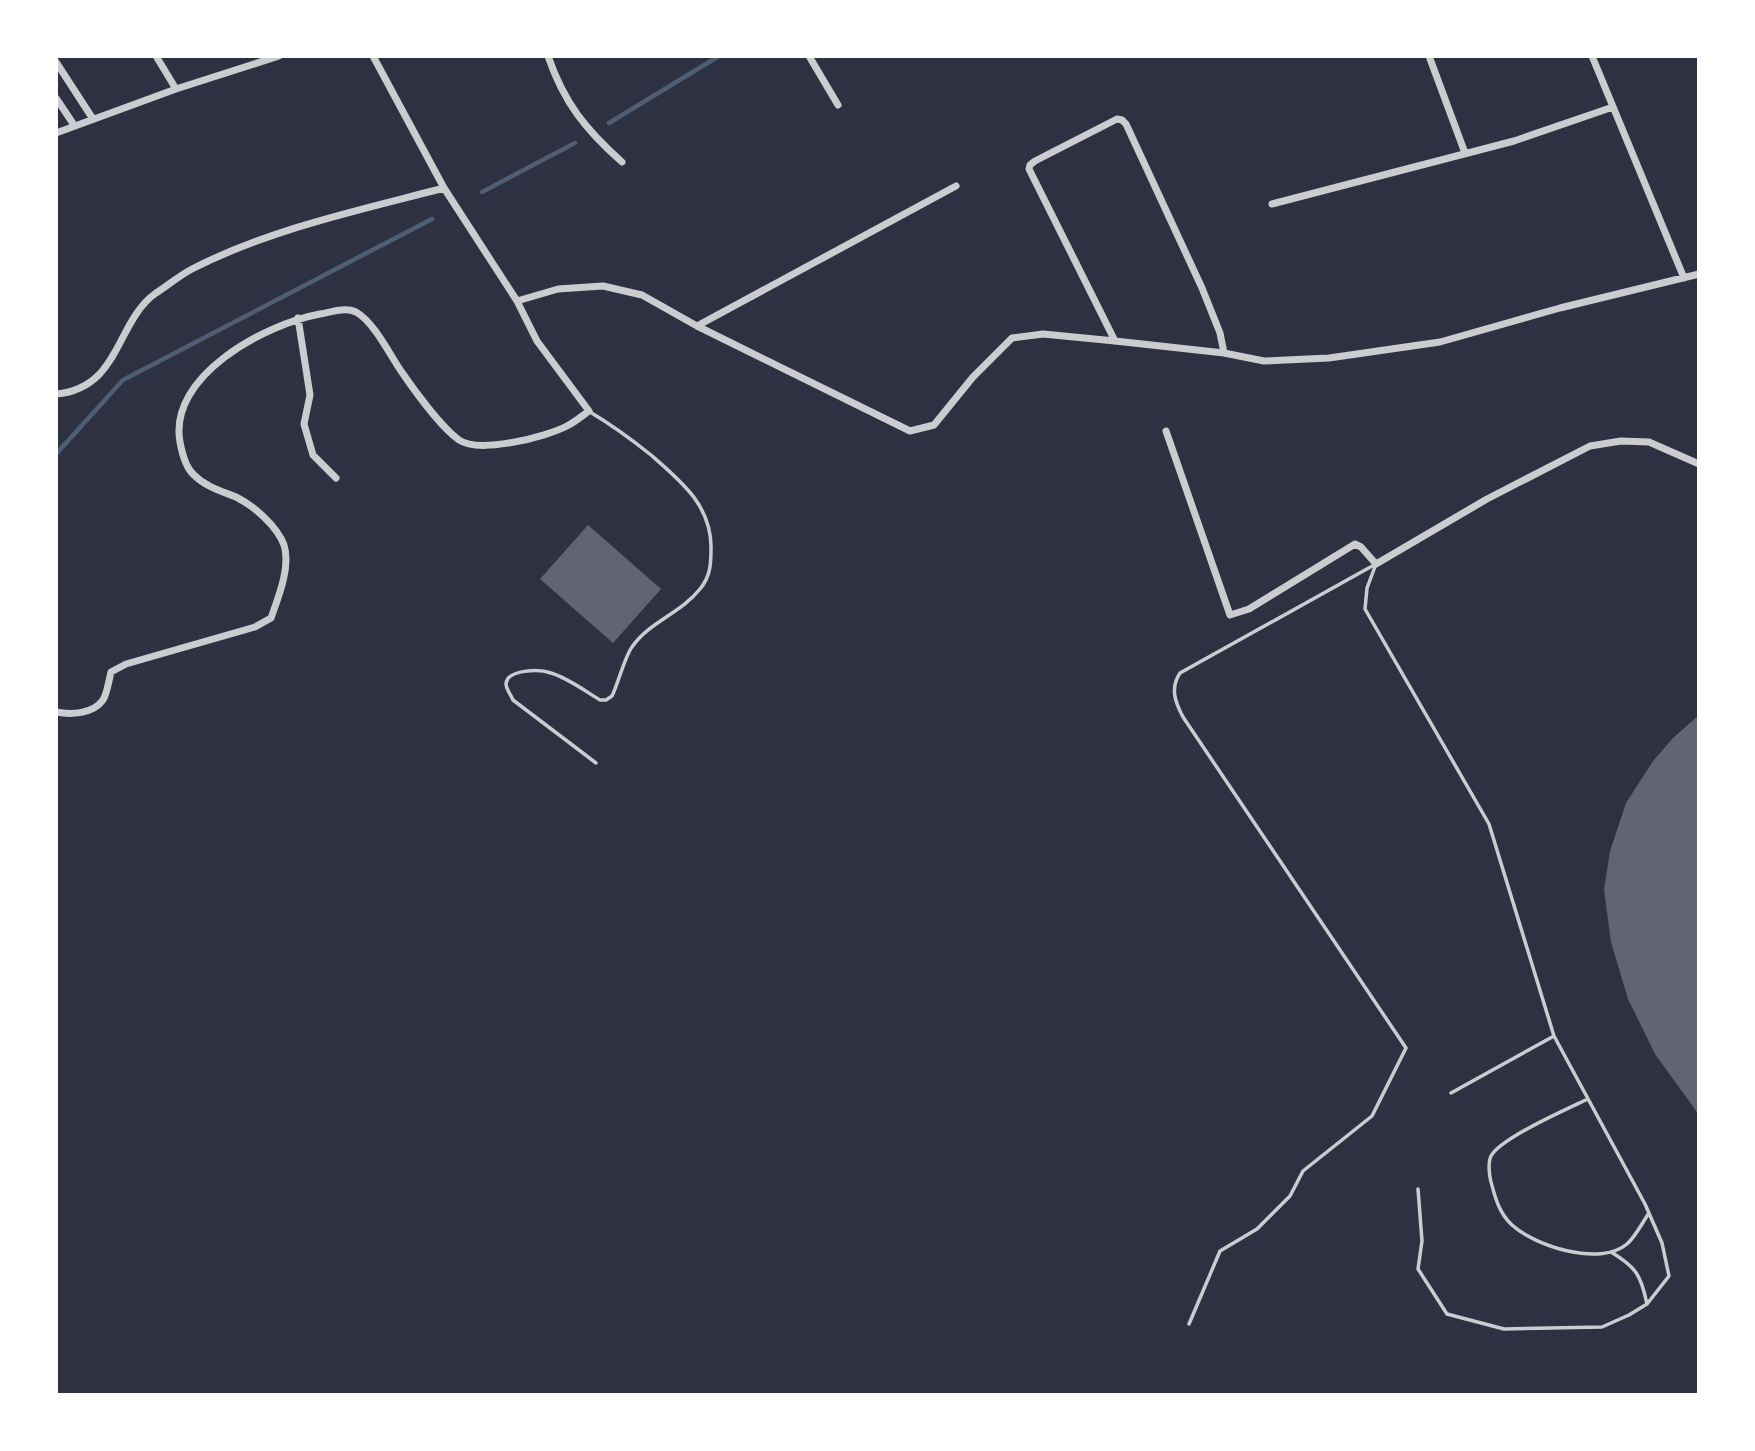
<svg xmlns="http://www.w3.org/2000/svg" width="1755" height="1451" font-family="'IBM Plex Sans',sans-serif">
<rect width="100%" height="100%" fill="#2d3142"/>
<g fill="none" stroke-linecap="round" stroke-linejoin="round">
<path stroke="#4f5d75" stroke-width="4.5" d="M609 123 719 56
M482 192 575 143
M56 454 123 380 432 219
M1696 1395 1699 1394"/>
</g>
<path fill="#626471" d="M588 525 661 589 613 643 540 579Z
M1699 715V1115L1655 1054 1628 999 1611 942 1604 890 1610 851 1626 803 1653 761 1673 738Z"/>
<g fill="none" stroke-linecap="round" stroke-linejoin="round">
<path stroke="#caccd0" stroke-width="3.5" d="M590 412C612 425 631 439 651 455 681 481 712 506 711 549 711 565 710 577 700 589 681 613 649 622 632 647 625 656 618 684 612 696L606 700H600C585 691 568 678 551 673 540 669 507 669 506 684 506 689 511 695 513 700L596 763
M1376 564 1367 588 1365 609 1489 824 1554 1036 1645 1204 1662 1243 1669 1276 1647 1304 1629 1315 1602 1327 1504 1329 1447 1314 1418 1269 1422 1241 1418 1189
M1451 1093 1554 1036
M1588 1099C1567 1109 1501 1138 1491 1156 1488 1162 1489 1175 1491 1182 1495 1197 1499 1213 1512 1225 1535 1246 1600 1267 1627 1244 1636 1236 1642 1223 1649 1213
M1611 1252C1636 1267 1641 1275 1647 1304
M1189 1324 1220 1251 1257 1229 1290 1196 1303 1171 1372 1116 1406 1048 1183 717C1175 702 1170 688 1180 673L1374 565"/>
<path stroke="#caccd0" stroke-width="7" d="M156 56 176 89
M373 56 444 188 517 301 558 289 603 286 642 295 697 326 910 431 934 425 973 377 1012 338 1043 334 1115 341 1224 353 1264 361 1329 358 1440 342 1560 308 1699 274
M548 56C564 103 586 130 622 162
M809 56 838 105
M1429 56 1465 153
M1592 56 1684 278
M56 62 93 119
M56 98 74 125
M56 133 176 89 279 56
M1272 204 1514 141 1613 107
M298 318 310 395 304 424 313 455 336 478
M697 326 956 186
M1115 341 1029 169 1030 165 1035 161 1117 119 1122 120 1126 124 1202 288 1220 333 1224 353
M56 394C121 388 115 322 156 293 168 285 179 276 192 269 270 229 360 210 444 188
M1166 431 1230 615 1249 609 1355 544 1361 547 1376 564 1487 499 1590 446 1621 441 1649 442 1699 464
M56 712C71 715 93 714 103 700 107 694 109 680 111 672L126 664 255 627 271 618C278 598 291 567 284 545 277 526 254 506 236 497 221 491 206 487 194 475 186 468 182 453 180 442 168 376 265 324 320 314 331 312 345 307 356 312 374 322 390 355 401 371 414 390 441 427 459 440 479 454 546 437 567 426 575 422 582 416 589 411L537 341 517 301"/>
</g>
<rect width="1755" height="1451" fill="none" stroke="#ffffff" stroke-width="116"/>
</svg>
